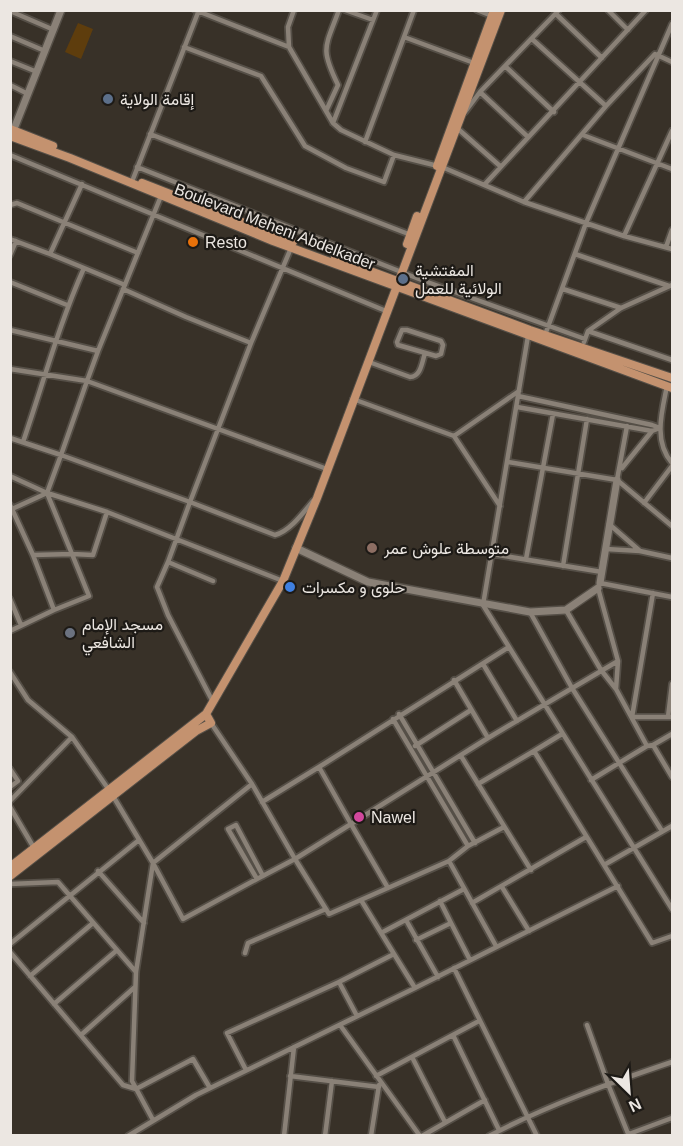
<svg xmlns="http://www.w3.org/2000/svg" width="683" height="1146" font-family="Arial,Vazirmatn,sans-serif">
<rect width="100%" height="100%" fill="#383128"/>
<path fill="#5e3d0d" d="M78 23 93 29 81 59 65 52Z"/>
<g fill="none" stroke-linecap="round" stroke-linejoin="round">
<g stroke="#554f47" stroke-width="8">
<path id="street" d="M195 10 289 47
M294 10 288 27 289 47 333 123 341 130 394 155 442 167 524 202 624 236 672 249
M345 10 373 20
M477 10 492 16
M608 10 628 30
M10 11 54 30
M556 14 602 58
M10 36 45 51
M404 37 474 63
M532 39 606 106 655 54 672 62
M184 47 261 76 305 146 346 168 384 182 394 155
M10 61 37 72
M505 66 554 112
M10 85 28 94
M480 92 528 137
M326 111 338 85C320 48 325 48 339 10
M465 112 480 92 559 10
M333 123 377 10
M457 128 500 166
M150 134 411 235
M583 135 672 169
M365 142 414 10
M10 155 386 311
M137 167 419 279 585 339
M133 179 199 10
M485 184 646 10
M524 202 606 106
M10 205 17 203 138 253
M624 236 672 131
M10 239 50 254
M666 247 672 230
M575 254 669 286
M10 255 16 241
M84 268 125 285
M10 282 67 305
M123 289 186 317 251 343 291 248
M563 289 621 308
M10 330 98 351 161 196
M402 330H407L441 341 443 345 441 354 436 356 398 345 397 342Z
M588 331 672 360
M545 335 586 223 672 24
M584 342 588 331 621 308 672 285
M98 351 87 381 327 469
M369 362 410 377C421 377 422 362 425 353
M10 369 87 381 61 455 190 502 251 343
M667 386C662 411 653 441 672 463
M518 396 652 425 660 428
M353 399 454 436
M517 407 652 431 660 428
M10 438 61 455 47 493 10 476
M23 442C43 384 59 324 84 268L50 254 82 184
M508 462 617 480 672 526
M622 468 652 431
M617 480 627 426
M644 503 672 466
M10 505 12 509 47 493 107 512 93 555 72 554 89 596 54 610 10 631
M500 506 454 436 519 391
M12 509 33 555 72 554 47 493
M107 512 283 581
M609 524 640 551
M606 549 640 551 672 558
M492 554 602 572
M33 555 54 610
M526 559 553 414
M168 562 157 587 168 615 213 702
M563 566 587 419
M213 581 168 562 190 502 275 535C290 531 303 513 313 501
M653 593 632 717H672
M10 599 21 625
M566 610 601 670 616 689 647 746
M530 612 572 688 662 831
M509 647 672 909
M483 664 517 721
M10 672 28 700 72 737 109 790
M454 680 488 738
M616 689 618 661
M399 714 475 843
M668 717 672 684
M393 719 468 846
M211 723 252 784 295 859 351 824 319 767 262 802
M653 745 672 777
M415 746 471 710
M534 751 562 734
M461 756 531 870
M319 767 509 647 483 605 528 336
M10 769 18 781 10 787
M591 780 647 746 653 745 672 734
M478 784 534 751 652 943 672 936
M113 796 153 863 183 919 257 879
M10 801 72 737
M10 807 34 848
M449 861 496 946
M604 865 672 826
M98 871 144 923
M263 876 236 825 228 829 257 879 295 859 329 914 449 861 468 846 504 827
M10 884 58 882 136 972
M502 887 529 931
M388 888 351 824 488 738 618 661 598 588 600 583 672 597
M440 901 451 923
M472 903 586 837
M406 920 438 977
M381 933 464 889
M416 940 451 923 470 960
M10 944 139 840
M10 952 123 1085 136 1089 193 1059 210 1088
M245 953 248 943 326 909
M394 954 415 988
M454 968 537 1136
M30 976 93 923
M339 982 357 1016
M54 1004 116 951
M340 1025 420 1136
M587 1025 608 1084 629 1136
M81 1035 135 987
M453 1035 499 1130
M412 1057 445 1122
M246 1070 227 1033 339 982 394 954 361 900
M290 1076 379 1087
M376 1076 479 1021
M153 1120 132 1081 136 972 153 863 252 784
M629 1134 672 1118
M128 1136 196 1095 415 988 618 886
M284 1136 294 1047
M325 1136 332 1081
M371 1136 379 1085
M422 1136 485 1100
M489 1136C548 1105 610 1083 672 1062"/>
</g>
<g stroke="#554f47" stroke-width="10">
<path id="secondary" d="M12 134 61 10
M296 548 368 582 530 612 566 610 598 588
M600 583 617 480"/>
</g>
<g stroke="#554f47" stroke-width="10">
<path id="primary" d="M10 129 53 146
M10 136 70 158 273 241 672 388
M437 166 494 10
M142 183 293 242
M407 244 417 216
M335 258 530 330 672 378
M10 867 206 714 283 581 317 498 501 10
M10 876 196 731 211 723 206 714"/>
</g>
<use href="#street" stroke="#8a8177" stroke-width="4.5"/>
<use href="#secondary" stroke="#8a8177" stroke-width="7"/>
<use href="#primary" stroke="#c4926f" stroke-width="8"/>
</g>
<g fill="#5c6f8a" stroke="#1d1a16" stroke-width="2">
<circle cx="108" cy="99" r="6"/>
<circle cx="403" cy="279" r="6"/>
</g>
<circle fill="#e8710a" stroke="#1d1a16" stroke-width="2" cx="193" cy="242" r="6"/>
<circle fill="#8d6e63" stroke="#1d1a16" stroke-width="2" cx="372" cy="548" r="6"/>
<circle fill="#3f7fe0" stroke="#1d1a16" stroke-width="2" cx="290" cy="587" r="6"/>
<circle fill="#6b7280" stroke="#1d1a16" stroke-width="2" cx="70" cy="633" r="6"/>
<circle fill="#d1479c" stroke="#1d1a16" stroke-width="2" cx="359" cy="817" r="6"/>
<g text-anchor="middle" stroke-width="4.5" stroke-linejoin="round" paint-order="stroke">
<g font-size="16" fill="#ece7e2" stroke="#1d1a16" text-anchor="start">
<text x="120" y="105">إقامة الولاية</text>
<text x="205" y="248">Resto</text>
<text x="415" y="276">المفتشية<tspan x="415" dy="18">الولائية للعمل</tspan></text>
<text x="384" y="554">متوسطة علوش عمر</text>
<text x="302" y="593">حلوى و مكسرات</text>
<text x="82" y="630">مسجد الإمام<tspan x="82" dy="18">الشافعي</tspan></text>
<text x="371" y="823">Nawel</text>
</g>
<g font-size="16" fill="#ece7e2" stroke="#1d1a16">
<text transform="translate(275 226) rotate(21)" y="6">Boulevard Meheni Abdelkader</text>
</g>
</g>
<rect width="683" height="1146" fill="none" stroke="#ece7e2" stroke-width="24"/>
<g transform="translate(629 1092) rotate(155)" stroke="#1d1a16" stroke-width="4.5" paint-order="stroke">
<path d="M0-4.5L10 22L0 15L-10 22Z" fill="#ece7e2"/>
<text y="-9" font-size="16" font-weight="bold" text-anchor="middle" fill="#ece7e2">N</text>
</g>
</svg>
